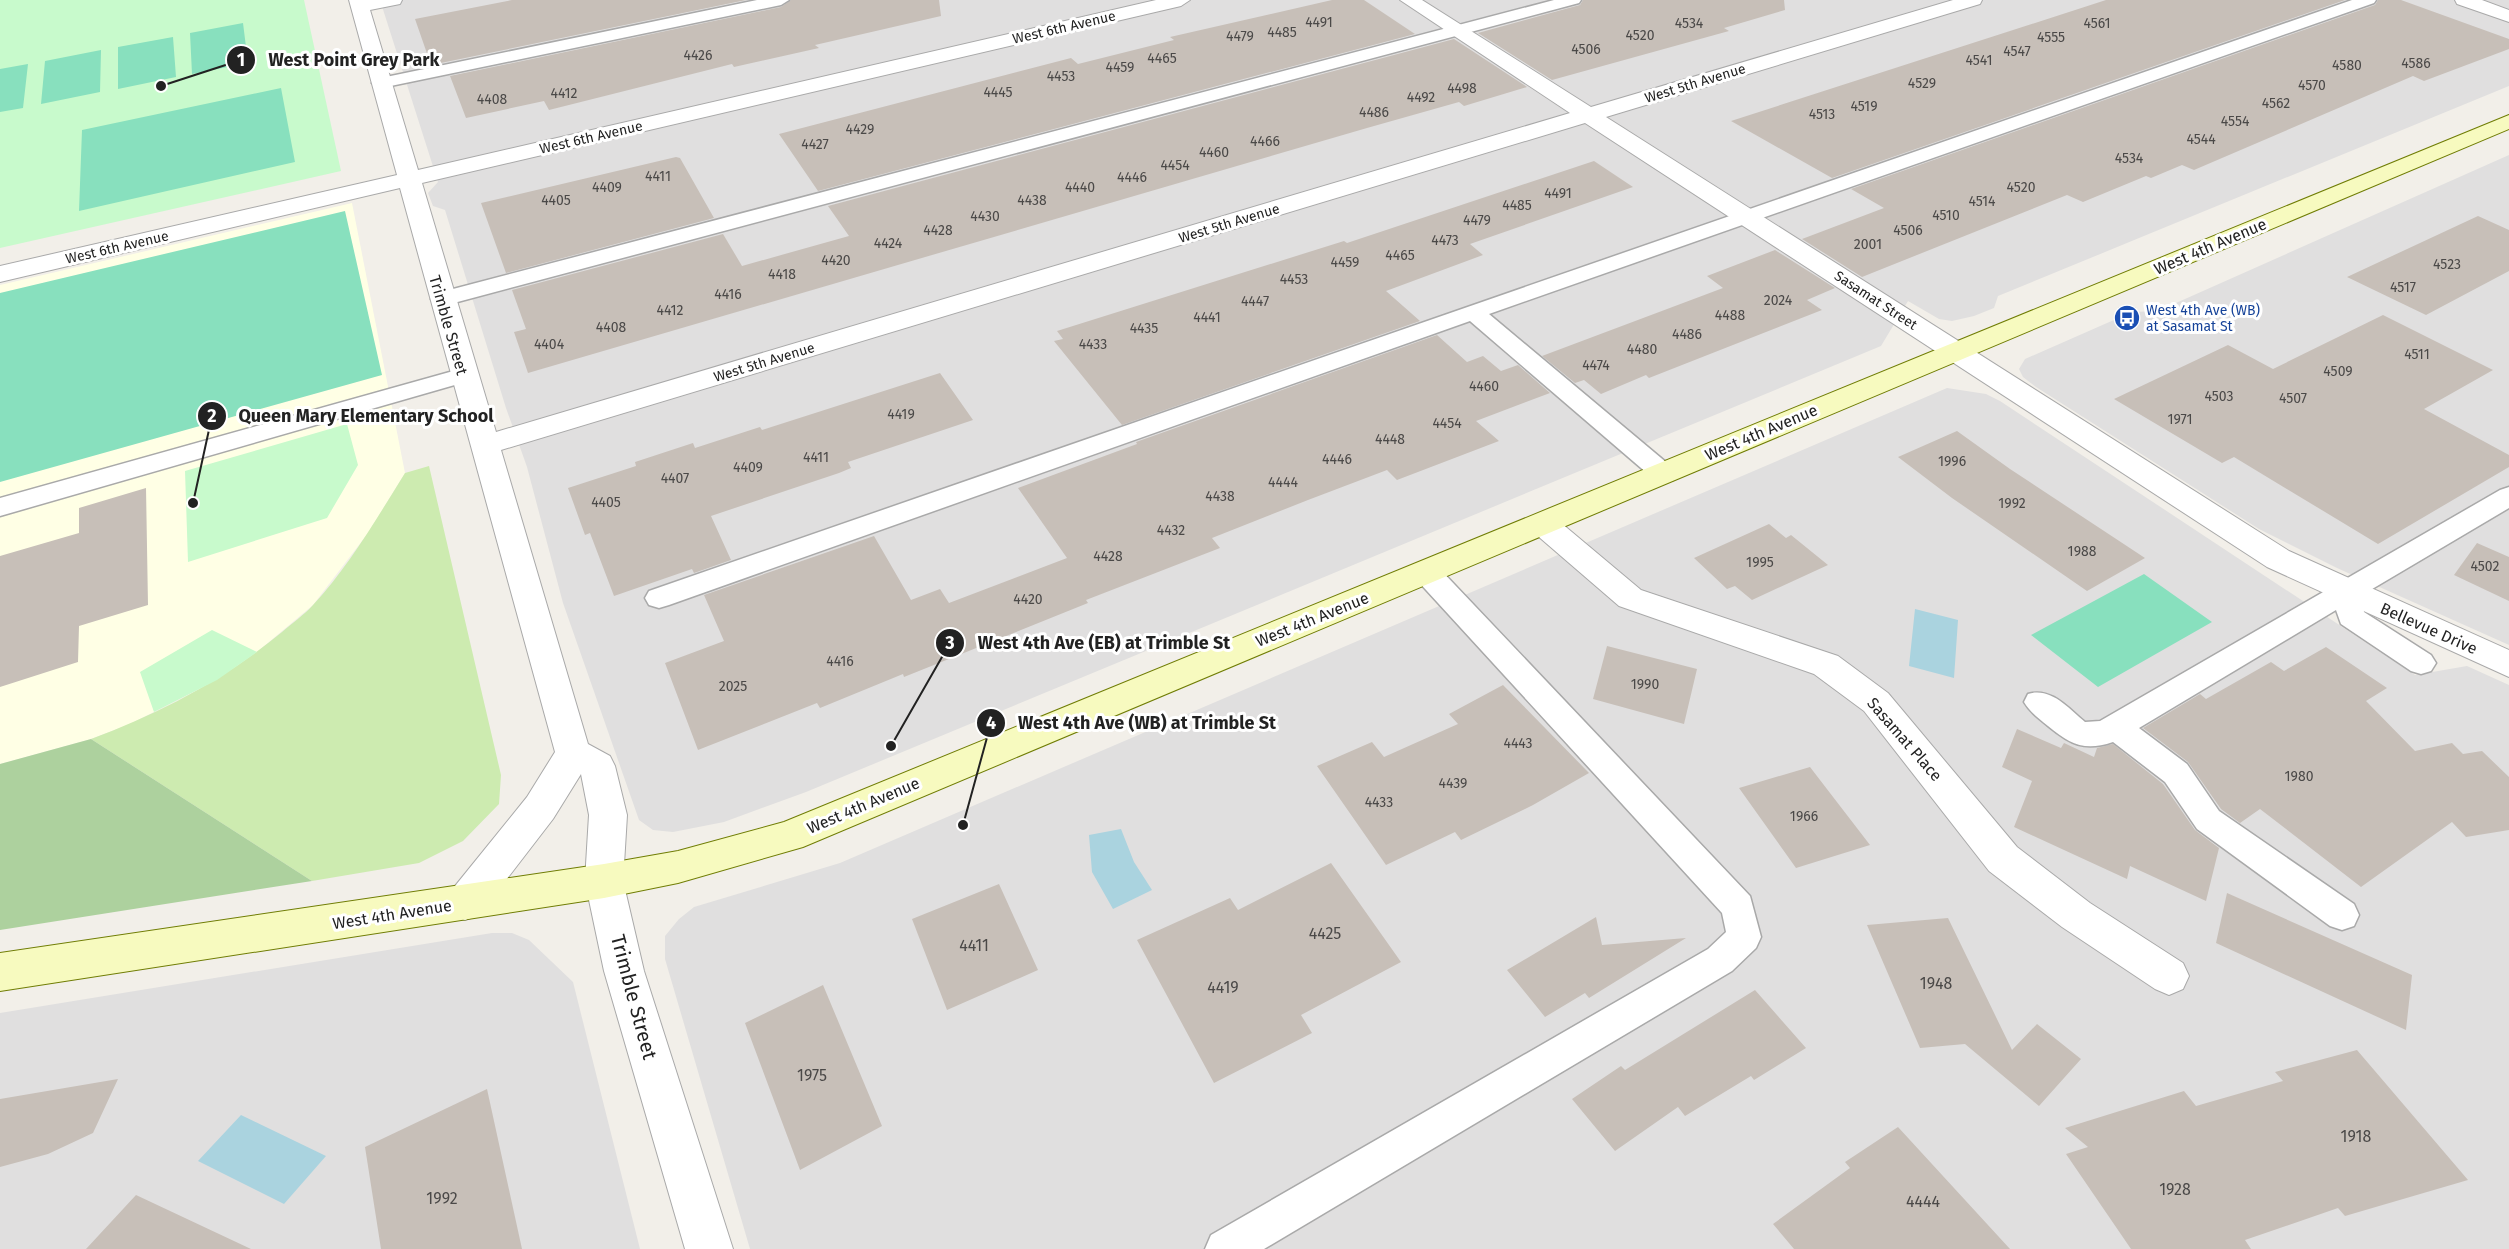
<svg xmlns="http://www.w3.org/2000/svg" width="2509" height="1249" font-family="'Fira Sans',sans-serif">
<rect width="100%" height="100%" fill="#f2efe9"/>
<path fill="#e0dfdf" d="M380 0H2509V86L1998 296 1994 308 1974 316 1952 321 1939 319 1908 301 1881 346 806 792 724 822 673 832 653 830 639 820 563 603 527 467 506 408 445 210 433 206 428 193 438 182Z
M2509 155V645L2337 568 2259 529 2036 387 2023 377 2019 369 2025 359 2132 312 2158 311Z
M1947 388 1986 394 2000 401 2415 675 2467 666 2509 685V1249H750L665 959V936L679 919 694 907 840 863Z
M492 933H512L529 940 573 982 640 1249H0V1013Z"/>
<path fill="#ffffe5" d="M352 203 405 473 368 533 313 605 257 652 217 680 130 724 91 739 0 764V285Z"/>
<path fill="#cdebb0" d="M429 466 501 775 499 804 463 841 419 863 312 881 91 739C161 713 225 679 282 632 292 623 304 615 313 605 349 566 377 518 405 473Z"/>
<path fill="#add19e" d="M91 739 312 881 0 930V764Z"/>
<path fill="#c8facc" d="M0 0H304L341 171 0 248Z
M347 424 358 465 327 518 188 562 185 471Z
M212 630 257 652 217 680 154 712 140 672Z"/>
<path fill="#88e0be" d="M243 23 248 63 192 74 190 33Z
M173 37 176 77 118 89V47Z
M101 50 100 92 41 104 45 61Z
M28 64 23 108 0 112V69Z
M281 88 295 162 79 211 82 130Z
M345 211 382 375 0 482V293Z
M2144 574 2212 622 2098 687 2031 635Z"/>
<path fill="#aad3df" d="M1915 609 1958 620 1954 678 1909 666Z
M1121 829 1134 862 1152 890 1113 909 1092 872 1089 835Z
M241 1115 326 1156 284 1204 198 1161Z"/>
<path fill="#c7bfb8" d="M512 0H746L431 65 415 19Z
M791 0H939L941 16 815 45 819 48 734 67 732 64 549 110 544 101 466 118 450 76 781 7Z
M1332 0H1364L1415 34 818 191 779 134 1071 58 1078 64 1174 40 1170 37Z
M1583 0H1784L1785 10 1724 28 1729 31 1552 80 1478 33 1580 5Z
M2106 0H2345L1832 178 1731 121Z
M2378 0H2401L2509 39V49L2424 81 2413 76 2194 170 2182 165 2151 178 2146 176 2083 202 2067 195 1862 277 1802 239 1884 208 1851 189 2375 5Z
M1454 39 1527 87 1464 106 1459 102 1367 128 528 373 514 332 526 329 512 290 723 234 742 266 849 236 828 206Z
M676 157 680 158 714 218 506 273 481 203Z
M1594 161 1633 187 1470 244 1483 255 1386 291 1420 321 1122 425 1054 341 1063 339 1057 331 1344 241 1347 243Z
M2478 216 2509 230V271L2426 315 2347 277Z
M1775 250 1835 288 1807 300 1822 310 1649 378 1646 375 1601 394 1584 380 1575 383 1542 356 1723 288 1707 276Z
M2383 315 2493 370 2424 409 2509 455V467L2378 544 2234 457 2222 463 2114 399 2228 345 2273 369Z
M1437 335 1467 362 1483 356 1501 371 1518 365 1550 393 1476 421 1499 441 1397 480 1387 470 1308 500 1212 538 1220 548 1086 600 1088 603 904 677 903 674 820 708 817 703 698 750 665 663 724 641 704 595 874 536 911 600 940 589 949 603 1067 558 1018 488 1137 444 1136 442Z
M940 373 973 420 848 462 851 468 839 473 711 516 731 560 694 573 692 569 614 596 590 533 585 535 568 488 636 466 635 462 693 443 695 448 760 427 762 430Z
M1957 431 2010 469 2145 558 2087 591 1952 498 1898 457Z
M146 488 148 605 79 626 78 662 0 687V556L79 533V508Z
M1769 524 1786 538 1791 535 1828 565 1752 600 1735 586 1727 589 1694 558Z
M2477 543 2509 557V601L2454 575Z
M1607 646 1697 669 1684 724 1593 699Z
M2326 647 2387 688 2366 701 2415 751 2452 743 2463 754 2482 751 2509 777V830L2466 837 2452 822 2361 887 2260 809 2240 823 2221 809 2188 762 2143 728 2200 694 2206 699 2271 662 2284 671Z
M1503 685 1589 773 1533 805 1461 840 1455 832 1386 865 1317 766 1372 742 1384 757 1458 724 1449 714Z
M2017 729 2061 748 2064 743 2094 757 2097 748 2113 744 2163 784 2195 830 2219 848 2206 901 2130 866 2127 879 2014 827 2032 781 2002 767Z
M1810 767 1870 845 1796 868 1739 788Z
M1331 863 1401 962 1301 1015 1312 1033 1214 1083 1137 940 1230 898 1238 910Z
M999 884 1038 970 947 1010 912 919Z
M2227 893 2412 975 2406 1030 2216 943Z
M1596 917 1602 945 1686 938 1589 998 1585 993 1545 1017 1507 970Z
M1948 918 2012 1050 2037 1024 2081 1059 2039 1106 1965 1044 1920 1048 1867 925Z
M823 985 882 1126 800 1170 745 1023Z
M1755 990 1806 1048 1754 1080 1751 1076 1685 1116 1678 1107 1615 1151 1572 1099 1621 1066 1625 1070Z
M2357 1050 2468 1180 2345 1216 2338 1208 2245 1240 2251 1249H2131L2066 1154 2088 1147 2065 1128 2184 1091 2196 1106 2283 1081 2275 1072Z
M118 1079 93 1133 48 1154 0 1167V1099Z
M487 1089 522 1249H381L365 1147Z
M1898 1127 2010 1249H1794L1773 1224 1850 1168 1845 1162Z
M136 1195 251 1249H86Z"/>
<g fill="none" stroke-linecap="round" stroke-linejoin="round">
<g stroke="#a9a9a9" stroke-width="3">
<path id="service" d="M757 0H789L781 5 381 88 372 83 381 78Z
M1554 0H1581L1579 3 450 304H434L431 299 434 294Z
M2352 0H2376L2374 3 1489 314 1673 468 1677 474 1673 480 1664 482 1655 480 1470 321 669 605 659 608 649 605 645 598 649 591Z
M464 368 472 370 476 375 472 380 0 516V498Z
M2509 487V508L2362 595 2364 612 2431 655 2436 663 2431 671 2421 674 2411 671 2341 624 2336 610 2139 728 2187 764 2219 811 2354 904 2359 915 2354 926 2342 930 2330 926 2197 829 2165 782 2113 742C2084 752 2070 744 2048 726 2038 718 2030 712 2024 702L2028 694C2051 687 2068 708 2085 722L2100 721 2500 490Z
M1426 562 1436 565 1750 896 1761 937 1756 948 1732 971 1264 1249H1205L1211 1235 1708 949 1726 932 1722 913 1416 579 1412 572 1416 565Z"/>
</g>
<g stroke="#a9a9a9" stroke-width="2">
<path id="minor" d="M349 0H402L400 4 370 10 418 170 1156 0H1190L1181 6 422 183 496 432 1570 113 1400 0H1422L1591 107 1953 0H1982L1980 4 1606 117 2289 551 2509 650V677L2267 567 1585 123 501 450 588 744 610 756 615 766 627 815 623 881 644 971 733 1249H685L604 971 585 881 589 815 581 774 553 819 479 915 465 920 451 915 445 903 451 891 527 797 555 752 400 188 0 282V266L397 175Z
M2455 0H2482L2509 10V22L2457 4Z
M1543 514 1554 517 1641 590 1838 656 1888 693 2017 847 2090 903 2183 963 2189 976 2183 989 2169 995 2155 989 2062 927 1989 871 1864 711 1814 674 1619 606 1532 531 1528 524 1532 517Z"/>
</g>
<g stroke="#707d05" stroke-width="2">
<path id="secondary" d="M2509 115V129L803 847 678 883 604 898 0 991V953L604 864 678 851 784 822Z"/>
</g>
<use href="#service" fill="#fff" fill-rule="evenodd"/>
<use href="#minor" fill="#fff" fill-rule="evenodd"/>
<use href="#secondary" fill="#f7fabf" fill-rule="evenodd"/>
</g>
<defs>
<g id="bus-disc" transform="scale(1.35)"><circle r="9.5" fill="#1a4fb4" stroke="#fff"/><path d="M-5-6H5V4H4V6H2V4H-2V6H-4V4H-5ZM-3.5-4V0h7V-4ZM-3.5 1.2v1.5H-2V1.2ZM2 1.2v1.5H3.5V1.2Z" fill="#fff"/></g>
</defs>
<g fill-rule="evenodd">
<use href="#bus-disc" x="2127" y="318"/>
</g>
<g text-anchor="middle" stroke-width="6" stroke-linejoin="round" paint-order="stroke">
<g font-size="14" fill="#4b4948">
<text x="1319" y="27">4491</text>
<text x="1689" y="28">4534</text>
<text x="2097" y="28">4561</text>
<text x="1282" y="37">4485</text>
<text x="1640" y="40">4520</text>
<text x="1240" y="41">4479</text>
<text x="2051" y="42">4555</text>
<text x="1586" y="54">4506</text>
<text x="2017" y="56">4547</text>
<text x="698" y="60">4426</text>
<text x="1162" y="63">4465</text>
<text x="1979" y="65">4541</text>
<text x="2416" y="68">4586</text>
<text x="2347" y="70">4580</text>
<text x="1120" y="72">4459</text>
<text x="1061" y="81">4453</text>
<text x="1922" y="88">4529</text>
<text x="2312" y="90">4570</text>
<text x="1462" y="93">4498</text>
<text x="998" y="97">4445</text>
<text x="564" y="98">4412</text>
<text x="1421" y="102">4492</text>
<text x="492" y="104">4408</text>
<text x="2276" y="108">4562</text>
<text x="1864" y="111">4519</text>
<text x="1374" y="117">4486</text>
<text x="1822" y="119">4513</text>
<text x="2235" y="126">4554</text>
<text x="860" y="134">4429</text>
<text x="2201" y="144">4544</text>
<text x="1265" y="146">4466</text>
<text x="815" y="149">4427</text>
<text x="1214" y="157">4460</text>
<text x="2129" y="163">4534</text>
<text x="1175" y="170">4454</text>
<text x="658" y="181">4411</text>
<text x="1132" y="182">4446</text>
<text x="607" y="192">4409</text>
<text x="1080" y="192">4440</text>
<text x="2021" y="192">4520</text>
<text x="1558" y="198">4491</text>
<text x="556" y="205">4405</text>
<text x="1032" y="205">4438</text>
<text x="1982" y="206">4514</text>
<text x="1517" y="210">4485</text>
<text x="1946" y="220">4510</text>
<text x="985" y="221">4430</text>
<text x="1477" y="225">4479</text>
<text x="938" y="235">4428</text>
<text x="1908" y="235">4506</text>
<text x="1445" y="245">4473</text>
<text x="888" y="248">4424</text>
<text x="1868" y="249">2001</text>
<text x="1400" y="260">4465</text>
<text x="836" y="265">4420</text>
<text x="1345" y="267">4459</text>
<text x="2447" y="269">4523</text>
<text x="782" y="279">4418</text>
<text x="1294" y="284">4453</text>
<text x="2403" y="292">4517</text>
<text x="728" y="299">4416</text>
<text x="1778" y="305">2024</text>
<text x="1255" y="306">4447</text>
<text x="670" y="315">4412</text>
<text x="1730" y="320">4488</text>
<text x="1207" y="322">4441</text>
<text x="611" y="332">4408</text>
<text x="1144" y="333">4435</text>
<text x="1687" y="339">4486</text>
<text x="549" y="349">4404</text>
<text x="1093" y="349">4433</text>
<text x="1642" y="354">4480</text>
<text x="2417" y="359">4511</text>
<text x="1596" y="370">4474</text>
<text x="2338" y="376">4509</text>
<text x="1484" y="391">4460</text>
<text x="2219" y="401">4503</text>
<text x="2293" y="403">4507</text>
<text x="901" y="419">4419</text>
<text x="2180" y="424">1971</text>
<text x="1447" y="428">4454</text>
<text x="1390" y="444">4448</text>
<text x="816" y="462">4411</text>
<text x="1337" y="464">4446</text>
<text x="1952" y="466">1996</text>
<text x="748" y="472">4409</text>
<text x="675" y="483">4407</text>
<text x="1283" y="487">4444</text>
<text x="1220" y="501">4438</text>
<text x="606" y="507">4405</text>
<text x="2012" y="508">1992</text>
<text x="1171" y="535">4432</text>
<text x="2082" y="556">1988</text>
<text x="1108" y="561">4428</text>
<text x="1760" y="567">1995</text>
<text x="2485" y="571">4502</text>
<text x="1028" y="604">4420</text>
<text x="840" y="666">4416</text>
<text x="1645" y="689">1990</text>
<text x="733" y="691">2025</text>
<text x="1518" y="748">4443</text>
<text x="2299" y="781">1980</text>
<text x="1453" y="788">4439</text>
<text x="1379" y="807">4433</text>
<text x="1804" y="821">1966</text>
</g>
<g font-size="14" fill="#222" stroke="#fff">
<text transform="translate(1064 27) rotate(-13)" y="5">West 6th Avenue</text>
<text transform="translate(1695 83) rotate(-17)" y="5">West 5th Avenue</text>
<text transform="translate(591 137) rotate(-13)" y="5">West 6th Avenue</text>
<text transform="translate(1229 223) rotate(-17)" y="5">West 5th Avenue</text>
<text transform="translate(117 247) rotate(-13)" y="5">West 6th Avenue</text>
<text transform="translate(1876 300) rotate(33)" y="5">Sasamat Street</text>
<text transform="translate(764 362) rotate(-17)" y="5">West 5th Avenue</text>
</g>
<g font-size="14" fill="#164399" stroke="#fff" text-anchor="start">
<text x="2146" y="315">West 4th Ave (WB)<tspan x="2146" dy="16">at Sasamat St</tspan></text>
</g>
<g font-size="16" fill="#222" stroke="#fff">
<text transform="translate(2210 246) rotate(-23)" y="6">West 4th Avenue</text>
<text transform="translate(449 325) rotate(74)" y="6">Trimble Street</text>
<text transform="translate(1761 432) rotate(-23)" y="6">West 4th Avenue</text>
<text transform="translate(1312 619) rotate(-22)" y="6">West 4th Avenue</text>
<text transform="translate(2429 628) rotate(24)" y="6">Bellevue Drive</text>
<text transform="translate(1905 739) rotate(49)" y="6">Sasamat Place</text>
<text transform="translate(863 805) rotate(-23)" y="6">West 4th Avenue</text>
<text transform="translate(392 914) rotate(-9)" y="6">West 4th Avenue</text>
</g>
<g font-size="16" fill="#4b4948">
<text x="1325" y="939">4425</text>
<text x="974" y="951">4411</text>
<text x="1936" y="989">1948</text>
<text x="1223" y="993">4419</text>
<text x="812" y="1081">1975</text>
<text x="2356" y="1142">1918</text>
<text x="2175" y="1195">1928</text>
<text x="442" y="1204">1992</text>
<text x="1923" y="1207">4444</text>
</g>
<g font-size="20" fill="#222" stroke="#fff">
<text transform="translate(634 997) rotate(75)" y="7">Trimble Street</text>
</g>
</g>
<path fill="none" stroke="#222" stroke-width="2" d="M161 86L241 60M193 503L212 416M891 746L950 643M963 825L991 723"/>
<g fill="#222" stroke="#fff" stroke-width="2">
<circle cx="161" cy="86" r="6"/>
<circle cx="193" cy="503" r="6"/>
<circle cx="891" cy="746" r="6"/>
<circle cx="963" cy="825" r="6"/>
<circle cx="241" cy="60" r="15"/>
<circle cx="212" cy="416" r="15"/>
<circle cx="950" cy="643" r="15"/>
<circle cx="991" cy="723" r="15"/>
</g>
<g font-size="18" text-anchor="middle" font-weight="bold" fill="#fff">
<text x="241" y="66">1</text>
<text x="212" y="422">2</text>
<text x="950" y="649">3</text>
<text x="991" y="729">4</text>
</g>
<g font-size="18" text-anchor="middle" font-weight="bold" fill="#222" stroke="#fff" stroke-width="6" stroke-linejoin="round" paint-order="stroke">
<text x="354" y="66">West Point Grey Park</text>
<text x="366" y="422">Queen Mary Elementary School</text>
<text x="1104" y="649">West 4th Ave (EB) at Trimble St</text>
<text x="1147" y="729">West 4th Ave (WB) at Trimble St</text>
</g>
</svg>
